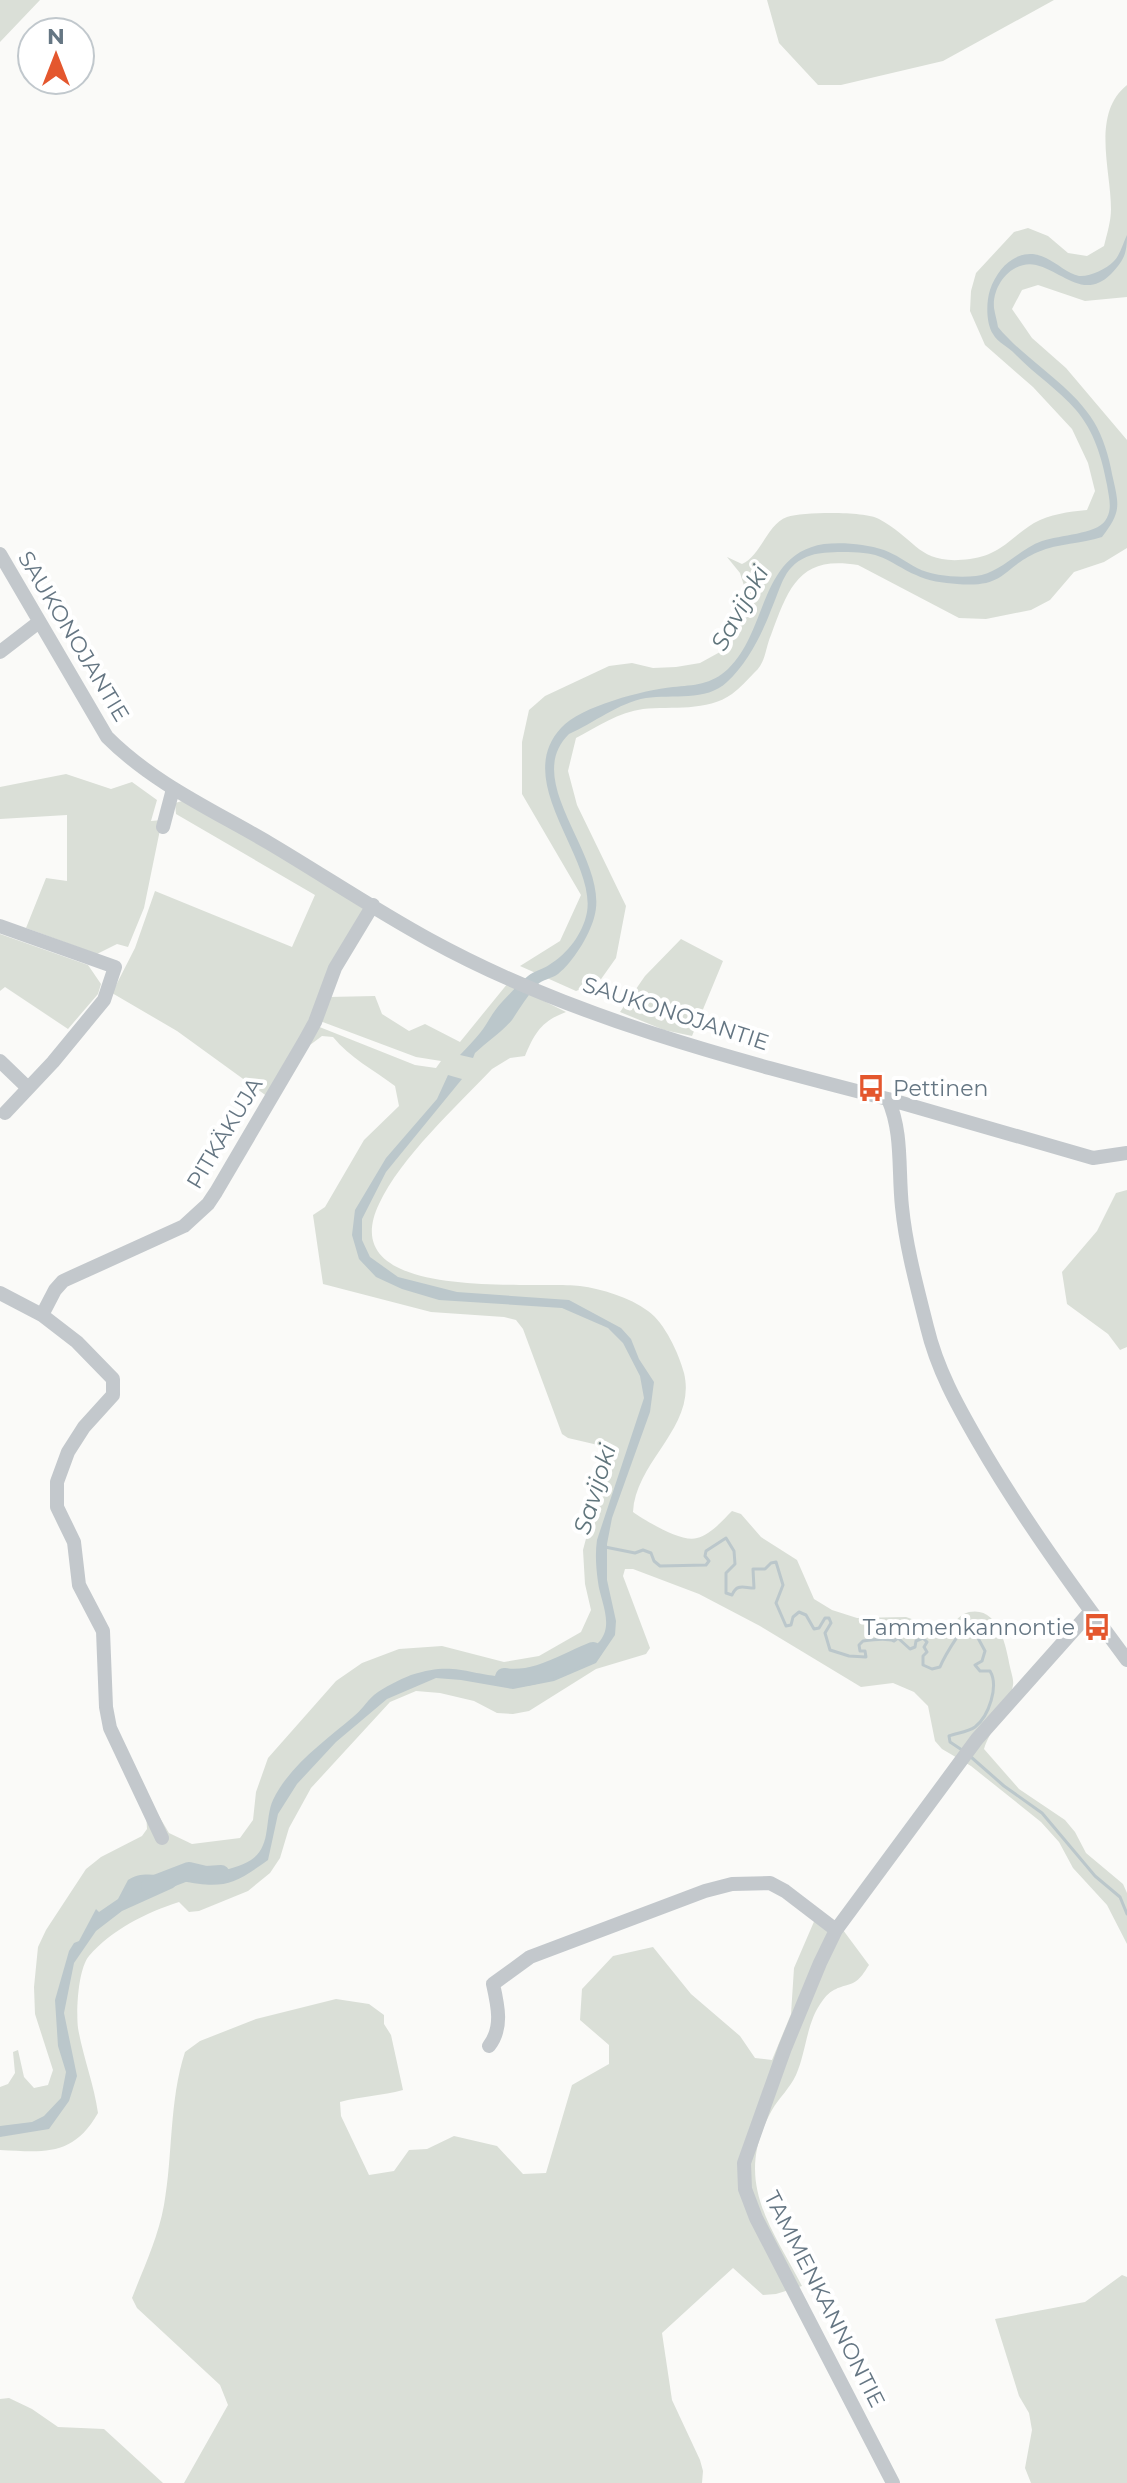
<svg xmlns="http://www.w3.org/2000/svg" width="1127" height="2483" font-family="Montserrat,sans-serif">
<rect width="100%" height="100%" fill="#fafaf8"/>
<path fill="#dadfd7" d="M0 0H40L0 42Z
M767 0H1054L943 61 841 85H818L779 43Z
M1127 85V297L1085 301 1038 285 1022 290 1012 309 1032 338 1066 368 1127 440V548L1104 562 1074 572 1050 600 1031 610 986 619 959 618 858 565C800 555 789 586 771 635 765 649 766 663 754 673 747 680 740 688 732 694 707 712 672 706 643 709 619 712 597 727 576 738L568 771 577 805 626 906 616 958 599 982 576 991 520 966 560 941 581 895 522 794V742L529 710 545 696 609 666 632 663 653 668 676 667 700 663 720 652 739 620 746 592 740 573 727 557 742 564C761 556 767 524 787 517 804 512 864 511 879 519 917 539 918 566 970 559 1001 555 1011 537 1034 523 1050 514 1068 512 1087 510L1095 491 1088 463 1072 429 1033 387 985 345 970 311 971 291 976 273 1014 232 1028 228 1048 236 1068 253 1087 256 1104 246C1107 234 1111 221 1111 209 1111 170 1091 114 1127 85Z
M66 774 111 789 132 782 157 800 151 821 162 820 144 908 128 947 117 944 97 954 26 928 46 878 67 881V815L0 819V787Z
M186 800 366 908 315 1013 268 1097 177 1031 112 993 135 948 155 891 292 947 315 895 176 814 175 803Z
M0 934 88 965 101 984 98 994 68 1029 5 987 0 991Z
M681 939 723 961 692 1036 664 1030 620 1012 645 976Z
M508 983 566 1012C542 1021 535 1032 525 1056L510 1058 492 1069C456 1107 401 1157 379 1204 332 1303 530 1281 580 1286 602 1289 629 1297 648 1311 665 1323 679 1354 684 1373 697 1427 636 1460 633 1512 646 1521 682 1543 697 1538 710 1535 722 1521 732 1511L741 1514 761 1537 797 1560 814 1599 832 1610 857 1618 906 1617 943 1630C954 1626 957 1615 969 1612 999 1606 1006 1646 1010 1667 1011 1672 1014 1680 1013 1685 1010 1705 990 1730 984 1749L1019 1789 1065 1820 1075 1832 1086 1853 1123 1884 1127 1893V1944L1107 1905 1073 1868 1059 1842 1041 1822 971 1766 942 1749 935 1741 928 1706 914 1692 893 1683 861 1687 760 1626 699 1594 633 1569H625L623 1576 650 1648 646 1654 596 1669 529 1711 513 1714 497 1713 474 1701 440 1693 416 1691 390 1702 311 1788 289 1828 280 1858 270 1873 248 1891 199 1911 189 1912 179 1902C147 1912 111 1930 89 1956 78 1969 76 2011 78 2028 83 2057 94 2084 98 2113 73 2157 44 2152 0 2150V2087L8 2084 15 2073 13 2052 18 2050 24 2077 34 2088 48 2085 53 2070 35 2014 34 1987 38 1947 46 1930 86 1869 101 1857 142 1836 147 1829 146 1810 153 1806 169 1833 192 1844 240 1838 253 1820 256 1792 268 1758 336 1681 362 1663 399 1649 442 1646 504 1662 539 1656 581 1632 591 1610 585 1584 583 1550 598 1493 609 1463 607 1453 598 1445 568 1438 562 1434 523 1329 516 1320 504 1317 431 1312 323 1284 313 1215 325 1207 364 1140 399 1106 395 1086C374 1070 350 1058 333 1037L322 1036 310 1045 317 1026 415 1065 436 1068 441 1061 416 1057 320 1021 328 997 375 996 382 1014 409 1031 425 1024 460 1042Z
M1127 1190V1347L1120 1350 1108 1334 1067 1304 1062 1272 1097 1231 1116 1193Z
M819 1910 843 1930 869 1965C865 1971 860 1980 853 1983 839 1988 832 1988 823 2000 806 2022 807 2050 796 2075 790 2088 779 2098 772 2110 733 2180 769 2223 802 2286L776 2294 763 2295 733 2268 662 2333 672 2400 700 2460 703 2471 702 2483H184L228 2405 220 2385 137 2308 132 2298C144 2267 158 2238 164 2205 173 2155 169 2101 185 2052L200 2041 256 2019 336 1999 369 2004 384 2015V2024L391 2035 403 2090C382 2096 361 2096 340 2102L341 2116 369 2175 394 2171 409 2150 427 2149 454 2136 497 2146 523 2174 546 2173 572 2085 609 2064V2045L580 2020 582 1989 613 1956 653 1947 691 1994 740 2036 755 2058 772 2060 791 2014 794 1968Z
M1122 2275 1127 2277V2483H1031L1025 2468 1032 2430 1029 2413 1019 2396 995 2319 1085 2302Z
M9 2398 32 2409 58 2427 104 2429 163 2483H0V2399Z"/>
<path fill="#bbc7cb" d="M1127 235C1127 254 1124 260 1111 274 1084 301 1062 271 1036 265 1012 260 992 285 994 308 995 314 997 321 998 327 1026 361 1071 384 1094 422 1103 437 1109 457 1112 474 1119 505 1122 511 1102 537 1081 544 1059 543 1038 552 1001 568 1007 588 957 584 944 583 927 581 916 575 903 570 891 560 878 556 866 551 824 551 812 555 783 564 782 586 771 610 762 634 747 664 727 682 706 702 672 694 646 698 618 703 594 723 569 734 519 783 612 859 594 918 589 936 573 962 558 974 551 979 543 979 537 985 527 996 520 1008 512 1020 502 1032 487 1042 475 1053L473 1058 460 1055C467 1048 474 1040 480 1033 488 1023 493 1011 502 1002 510 994 519 983 528 976 534 971 543 969 549 965 567 954 583 934 587 912 596 858 511 782 561 728 581 706 644 690 673 687 694 685 711 685 728 669 768 631 759 554 824 544 843 542 866 544 884 550 895 554 906 562 917 568 933 576 958 578 976 576 1001 573 1019 549 1042 541 1060 535 1096 534 1105 521 1113 510 1109 498 1107 485 1102 458 1094 431 1076 410 1058 389 1034 374 1015 354 1009 347 998 343 993 334 986 324 986 302 990 290 998 266 1020 245 1046 258 1057 263 1068 274 1079 276 1090 277 1106 269 1113 262 1120 256 1123 243 1127 235Z
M448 1075 462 1079 386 1172 362 1219V1240L370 1257 398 1277 457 1292 569 1300 621 1328 631 1339 639 1359 654 1382 650 1412 612 1518 607 1544V1580L616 1621 615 1635 596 1663 554 1681 513 1689 461 1680 436 1678 387 1699 336 1742 297 1784 278 1814 268 1860C233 1885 224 1889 181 1881L173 1888 122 1911 96 1931 74 1963 64 2013 77 2076 69 2101 49 2129 0 2137V2126L32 2122 44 2116 61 2098 66 2072 58 2046 55 2000 69 1951 74 1943 79 1941 96 1909 99 1912 118 1899 128 1880C144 1870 157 1877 175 1876 197 1876 231 1872 251 1860 272 1846 264 1820 273 1800 289 1766 326 1740 353 1717 361 1711 366 1702 374 1695 384 1687 399 1680 411 1675 453 1661 466 1674 506 1677 533 1679 558 1669 580 1654 586 1650 596 1646 600 1641 614 1624 600 1600 598 1582 596 1567 595 1554 597 1540L644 1398 640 1376 623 1343 608 1328 562 1308 439 1300 402 1289 376 1277 359 1259 352 1235 355 1210 386 1158 437 1099Z"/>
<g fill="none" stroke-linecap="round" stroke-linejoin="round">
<path stroke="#bbc7cb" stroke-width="3" d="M605 1547 635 1553 643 1550 651 1553 654 1561 660 1566 706 1565 709 1561 705 1556 706 1551 726 1538 734 1551 735 1564 726 1573V1593L732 1595C737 1583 744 1588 754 1588L753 1569H765L771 1563 776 1562 783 1585 776 1603 786 1626 791 1625 793 1617 799 1612 806 1615 814 1629 819 1628 825 1618H829L831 1623 825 1633 830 1650 849 1656 866 1657 865 1651H860L859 1645 863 1641C870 1640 887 1638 894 1641L898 1638 910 1649 915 1647 916 1641 923 1638 927 1642 924 1647 927 1652 923 1656V1665L932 1669 940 1667C946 1652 957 1638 966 1623L972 1627 985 1651 982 1661 975 1665 980 1671H990C999 1686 989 1716 975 1727 968 1732 957 1733 949 1736L950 1742 962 1750
M971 1757 1004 1786 1042 1813 1095 1876 1120 1897 1127 1914"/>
<path stroke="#bbc7cb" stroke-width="18" d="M504 1677C536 1682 565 1662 593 1651
M150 1886 189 1871 206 1875 221 1874"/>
<path stroke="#c3c8cc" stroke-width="14" d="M0 554 107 737C154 784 213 810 269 843 323 875 375 910 430 940 572 1018 732 1059 888 1099 903 1133 898 1170 902 1207 906 1247 917 1287 927 1327 937 1369 957 1405 979 1443 1023 1519 1075 1590 1127 1660
M0 652 39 622
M163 827 173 789
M0 926 115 967 104 1000 53 1062 5 1113
M0 1061 28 1088
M888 1099 1093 1158 1127 1153
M0 1293 42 1315 55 1290 63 1281 184 1226 208 1204 216 1192 304 1042 315 1022 335 968 373 905
M42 1315 77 1342 113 1379V1395L84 1427 68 1452 57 1482V1507L74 1542 79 1585 103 1631 106 1707 110 1728 162 1838
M489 2046C503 2028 498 2006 493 1984L530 1957 705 1891 732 1884 770 1883 785 1891 836 1930
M893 2483 756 2218 745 2189 744 2163 785 2048 820 1963 836 1930 977 1739 1091 1611"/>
</g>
<defs>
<g id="bus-bare" transform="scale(2.16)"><path d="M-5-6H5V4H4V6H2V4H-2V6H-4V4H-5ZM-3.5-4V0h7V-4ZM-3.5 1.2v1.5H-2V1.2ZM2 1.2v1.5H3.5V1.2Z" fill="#e4572e" stroke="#fff" stroke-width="2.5" paint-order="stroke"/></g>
</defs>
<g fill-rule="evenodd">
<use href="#bus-bare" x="871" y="1088"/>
<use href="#bus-bare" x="1097" y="1627"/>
</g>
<g text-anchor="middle" stroke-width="8" stroke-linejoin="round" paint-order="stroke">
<g font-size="22" fill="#657683" stroke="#fff">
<text transform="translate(74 636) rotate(59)" y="8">SAUKONOJANTIE</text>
<text transform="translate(676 1013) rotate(18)" y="8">SAUKONOJANTIE</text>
<text transform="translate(224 1133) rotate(-59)" y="8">PITKÄKUJA</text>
<text transform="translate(825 2299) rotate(63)" y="8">TAMMENKANNONTIE</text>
</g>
<g font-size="22" fill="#657683" stroke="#fff" text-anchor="start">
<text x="893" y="1096">Pettinen</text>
<text x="1075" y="1635" text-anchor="end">Tammenkannontie</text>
</g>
<g font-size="24" font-style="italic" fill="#60757c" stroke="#fff">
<text transform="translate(740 608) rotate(-61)" y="8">Savijoki</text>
<text transform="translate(595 1489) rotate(-73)" y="8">Savijoki</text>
</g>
</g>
<g transform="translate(56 56)"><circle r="38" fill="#ffffff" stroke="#c1c8cd" stroke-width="2"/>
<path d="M0-6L14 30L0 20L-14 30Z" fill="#e4572e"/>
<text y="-12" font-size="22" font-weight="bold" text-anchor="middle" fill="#657683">N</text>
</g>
</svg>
